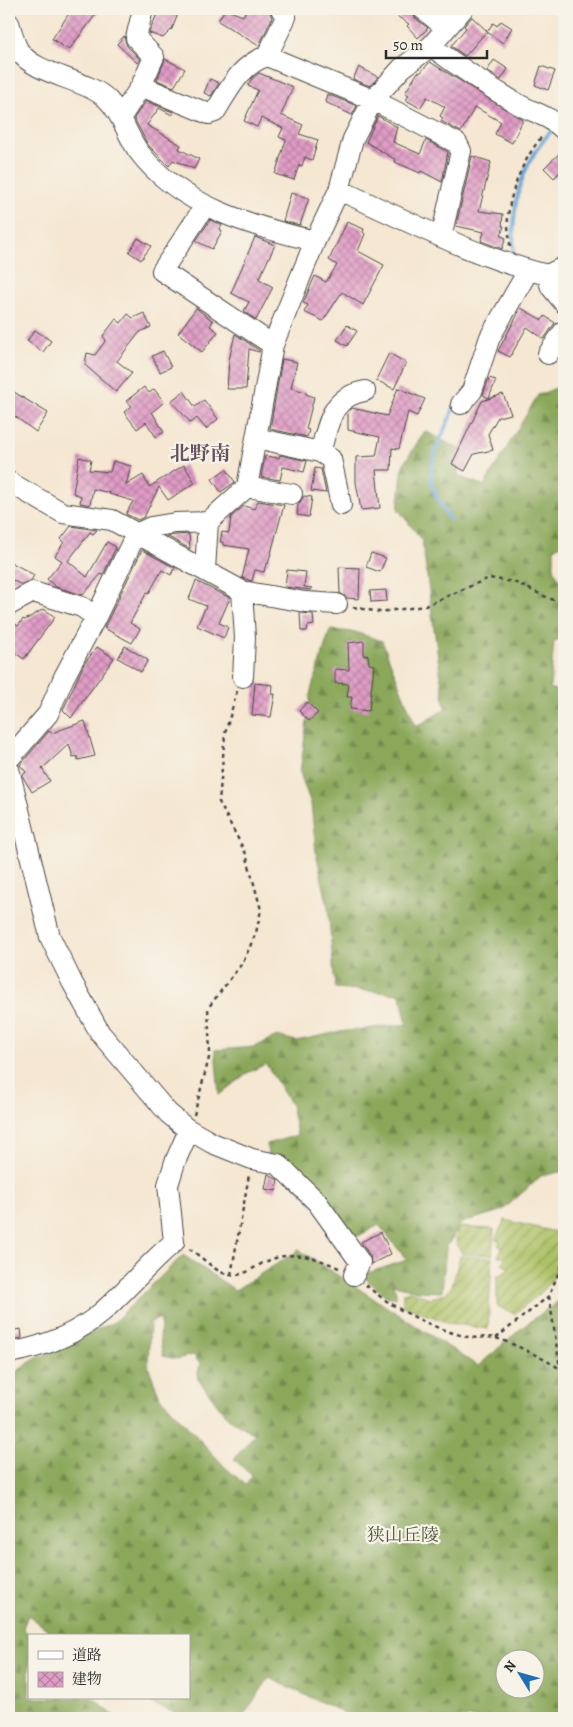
<svg xmlns="http://www.w3.org/2000/svg" width="573" height="1727" font-family="Alegreya,'Noto Serif JP',serif">
<defs>
<pattern id="forest-firs" width="22" height="20" patternUnits="userSpaceOnUse" patternTransform="scale(1.25)"><rect width="22" height="20" fill="#8aa75a"/><path d="M5 1l3.5 6h-7zM16 11l3.5 6h-7z" fill="#71884b"/></pattern>
<pattern id="garden-furrows" width="10" height="10" patternUnits="userSpaceOnUse" patternTransform="scale(1.25)"><rect width="10" height="10" fill="#adc165"/><path d="M-1 1l2-2M0 10L10 0M9 11l2-2" fill="none" stroke="#8d9d53"/></pattern>
<pattern id="building-cross-hatch" width="8" height="8" patternUnits="userSpaceOnUse" patternTransform="scale(1.25)"><rect width="8" height="8" fill="#e09cc6"/><path d="M0 0l8 8M0 8l8-8" fill="none" stroke="#b67fa1"/></pattern>
</defs>
<rect width="100%" height="100%" fill="#f7f3e8"/>
<filter id="ink" filterUnits="userSpaceOnUse"><feTurbulence type="fractalNoise" baseFrequency=".02" numOctaves="2"/><feDisplacementMap in="SourceGraphic" scale="10" xChannelSelector="R" yChannelSelector="G"/><feConvolveMatrix kernelMatrix="1 2 1 2 8 2 1 2 1" color-interpolation-filters="sRGB"/></filter>
<filter id="wash" filterUnits="userSpaceOnUse"><feTurbulence type="fractalNoise" baseFrequency=".0096" numOctaves="4" result="noise"/><feDisplacementMap in="SourceGraphic" scale="20" xChannelSelector="R" yChannelSelector="G"/><feGaussianBlur stdDeviation="1.12" result="paint"/><feColorMatrix in="noise" values="0 0 0 0 0 0 0 0 0 0 0 0 0 0 0 0 0 1.4 0 .05"/><feComposite in="paint" operator="in"/></filter>
<g filter="url(#wash)">
<rect width="100%" height="100%" fill="#f5e7d2"/>
<path fill="url(#forest-firs)" stroke="#5a6942" fill-rule="evenodd" d="M556 388 564 397V544L554 548V570L564 587V638L554 641 550 688 564 693V1171L541 1176 503 1210 461 1223 446 1248 442 1292 417 1291 392 1284 396 1291V1298L386 1296 361 1275 407 1260 379 1225 349 1241 268 1158 267 1144 297 1135 291 1105 266 1064 247 1073 219 1095 215 1050 254 1047 277 1036 296 1041 338 1032 407 1024 400 994 335 988 328 907 316 852 311 804 300 773 311 690 330 630 355 632 382 641 416 727 445 709 422 540 398 509 403 465 425 431 459 449 458 476 484 486 538 395Z
M299 1250 478 1366 524 1326 561 1299 564 1303V1718H355L269 1678 242 1718H186L140 1698H189V1636H56L28 1615 23 1628 30 1636 29 1698H92L117 1718H9V1377L33 1360 114 1322 183 1255 235 1290ZM161 1318 160 1340 163 1356 176 1359 194 1355 200 1364 197 1378 228 1418 255 1434 234 1459 252 1476 246 1485 225 1467 160 1397 148 1366 150 1322ZM506 1660H536V1690H506Z"/>
<path fill="url(#garden-furrows)" stroke="#6c7648" d="M505 1220 564 1234C564 1279 546 1289 514 1314L497 1306V1277L510 1269 502 1264 505 1257 498 1256 502 1248 498 1245 500 1241 495 1239Z
M457 1227 494 1229 492 1255 462 1254 456 1242Z
M460 1256 492 1258 488 1329 449 1323 403 1306V1293L409 1291 430 1298 445 1294 452 1286Z"/>
<g fill="none" stroke-linecap="round" stroke-linejoin="round">
<path stroke="#67a7da" stroke-width="4" d="M514 259C511 209 517 168 553 129
M449 519C444 509 436 498 433 487 425 465 447 426 455 405"/>
</g>
<g id="blocks">
<path fill="url(#building-cross-hatch)" d="M72 9H100L69 50 52 39Z
M159 9H180L172 29 163 38 149 33Z
M225 9 243 16 247 9H269L272 18 259 46 218 21Z
M386 9H411L415 18 428 28 418 38 407 26 409 24Z
M472 17 487 31 465 56 451 46 466 28 464 26Z
M501 21 512 28 503 43 487 32 493 23 497 26Z
M124 36 127 46 140 59 137 63 117 44Z
M165 59 185 69 174 87 157 80Z
M494 60 508 69 501 80 487 71Z
M430 62 523 120 512 143 495 134 501 122 475 107 461 132 441 121 443 118 440 116 445 107 427 97 420 108 406 100 409 95 405 93 418 72 420 73Z
M541 66 555 71 548 90 535 85Z
M359 67 378 77 370 86 353 79Z
M259 73 293 87 281 115 303 125 299 134 318 140 312 160 305 157 302 166 299 165 294 180 275 174 286 140 279 137 283 128 261 118 257 127 244 121 258 90 248 86 251 80Z
M210 79 219 83 211 96 204 93Z
M327 94 357 106 352 115 325 102Z
M146 101 173 112 172 115 159 108 147 125 181 145 179 149 199 159 194 169 173 160 169 166 148 145 134 118Z
M378 116 397 127 393 142 420 154 426 140 448 152 442 182 421 171 420 173 395 162 396 160 366 142Z
M564 149V168L554 178 544 168Z
M472 156 491 162 479 211 503 214 502 226H504L501 236 506 238 502 249 481 241 484 232 456 226Z
M291 193 309 198 300 225 283 221Z
M210 220 222 225 220 229 222 231 212 249 196 241Z
M347 222 364 229 363 232 365 234 358 251 384 265 363 305 342 292 323 321 304 312 308 305 303 303 315 276 326 282 337 265 329 260Z
M255 237 275 245 259 279 273 287 256 320 244 311 249 302 231 293Z
M138 238 151 246 141 260 129 252Z
M196 308 213 321 210 326 218 332 202 352 178 333Z
M521 308 542 320 545 316 555 323 544 339 527 327 510 357 498 351Z
M144 313 151 327 140 332 117 361 132 373 116 392 85 365 87 353 95 355 106 340 103 336 116 319 121 323 128 314 133 318Z
M347 325 357 331 347 346 337 340Z
M35 330 51 341 43 352 27 341Z
M235 334 260 351 259 352 249 349 246 389H227L229 360Z
M163 351 171 367 160 372 152 356Z
M389 353 406 363 394 389 376 380Z
M282 359 297 362 291 388 306 392V394L314 397 306 429 309 430 307 437 270 429Z
M489 378 496 380 489 398 483 395Z
M144 387 149 393 154 389 164 402 152 412 164 432 156 437 146 422 137 429 124 412 132 406 126 401Z
M398 388 425 399 417 416 408 412 399 449 392 448 391 470H376L380 508 361 510 356 482V457L376 456 380 437 348 430V413L352 408 387 416Z
M9 389 48 413 36 432 9 412Z
M184 391 195 407 204 400 218 419 206 429 197 418 191 423 171 401Z
M503 394 511 414 498 417 488 434 493 450 474 454 465 471 452 464 482 401Z
M280 455 307 461 304 472 283 467 280 480 261 477 265 456 279 458Z
M79 457 91 460 89 470 110 472 113 461 131 466 126 485 143 475 149 487 184 465 195 483 168 500 159 487 144 517 138 520 126 514 133 501 109 494 110 493 93 489 90 505 80 503 81 496 73 493Z
M315 468 321 469 326 493 311 491Z
M226 469 235 482 221 492 212 479Z
M304 496 312 497 309 517 297 515 298 505Z
M258 501 284 505 268 564H266L264 572 255 570 252 581 242 578 249 549 223 545V542H220L222 532 229 533 231 517 244 506 254 509Z
M71 526 97 530 93 534 90 532 68 561 87 577 107 542 116 547 103 575 101 574 83 595 56 587 47 579 62 561 55 556 64 542 61 539Z
M189 534 190 549 167 536 176 535Z
M142 550 175 568 171 575 162 570 149 593 147 592 130 623 140 629 132 643 104 628Z
M371 553 386 558 380 572 366 567Z
M9 561 34 575 31 581 21 585 9 578Z
M339 567 360 568 359 599 347 598 340 593Z
M287 570 306 572 304 587 312 588 311 590 285 587Z
M196 581 230 598 219 623 228 627 224 638 197 626 206 606 189 599Z
M386 590 387 601 371 602 370 591Z
M44 609 55 617 24 659 15 653 9 664V643L13 637 9 634V619L18 626 23 619 25 620Z
M300 613 313 614 314 625 308 626 307 631H301Z
M364 641V656L368 655 369 664 374 665 369 711 350 709 352 697H347L349 684 335 683V669L349 670 348 643Z
M125 646 148 660 141 672 118 658Z
M97 647 114 658 71 718 63 710 84 664Z
M255 683 273 685 272 694H275L271 717 252 715Z
M307 702 318 713 309 721 299 711Z
M85 721 95 756 78 760 77 756 73 757 69 744 42 769 50 781 32 792 23 777V775L26 772 20 765 49 731 52 733Z
M268 1174 278 1180 276 1191 265 1189Z
M381 1232 391 1254 371 1264 370 1256 361 1242Z
M21 1329 22 1338 9 1341V1331Z"/>
</g>
</g>
<g filter="url(#ink)">
<use href="#blocks" fill-opacity="0" stroke="#494744" stroke-width="1"/>
<g fill="none" stroke-linecap="round" stroke-linejoin="round">
<g stroke="#494744" stroke-width="22">
<path id="minor" d="M423 9 446 28
M9 23C12 31 14 44 19 51 36 76 86 78 108 100 123 115 127 136 139 152 180 206 251 226 315 241
M431 46C459 67 487 86 518 104 534 113 550 116 564 130
M267 56 286 17 281 9
M141 86 209 114 215 112C230 88 240 65 267 56L373 100 457 143 461 151 441 237
M121 117 141 86 154 57 136 38 143 9
M339 190C407 220 474 257 547 275L564 267
M205 206 162 271 273 345
M547 275 551 287 564 303
M548 354 564 331
M461 404 472 391 490 337 528 271
M256 438 320 452C329 424 330 397 365 391
M320 452 331 459 341 505
M9 482 63 513 112 520 242 591 305 602 337 604
M247 487 292 494
M205 570 208 522
M242 591 245 638 243 677
M9 605 33 592 82 607 96 617
M9 759 48 714 64 677 96 617 136 534 151 527 175 523 208 522 247 487 273 345 315 241 339 190 353 139 373 100 402 68 431 46 463 9
M9 769 50 937 72 982 100 1033 168 1113 186 1128 212 1143 252 1159 278 1164 317 1202 360 1262 354 1275
M9 1353C43 1347 76 1335 102 1312 127 1290 148 1264 174 1242L168 1185 175 1162 189 1130"/>
</g>
<path stroke="#494744" stroke-width="2.5" stroke-dasharray="4 4" stroke-linecap="butt" d="M510 246C510 237 507 227 508 218 510 189 525 157 543 135
M353 607 379 612 425 606 489 578 514 582 564 605
M194 1115 210 1054 208 1008 243 962 256 933 261 910 246 854 219 802 225 734 237 691
M189 1249C203 1256 218 1277 235 1275 244 1275 255 1267 263 1263 291 1249 314 1256 341 1269
M231 1275 249 1175
M366 1285C391 1308 436 1330 468 1337 477 1339 487 1336 495 1338 509 1341 554 1363 564 1372
M549 1296 560 1368
M496 1338 549 1296 564 1259"/>
<use href="#minor" stroke="#fff" stroke-width="20"/>
</g>
</g>
<g text-anchor="middle" stroke-width="4.5" stroke-linejoin="round" paint-order="stroke">
<g font-size="18" fill="#52583c" stroke="#f7f3e8">
<text x="403" y="1541">狭山丘陵</text>
</g>
<g font-size="20" font-weight="bold" fill="#6a5361" stroke="#f7f3e8">
<text x="200" y="460">北野南</text>
</g>
</g>
<rect width="573" height="1727" fill="none" stroke="#f7f3e8" stroke-width="30"/>
<rect x="28" y="1634" width="162" height="65" fill="#f7f3e8" stroke="#a5a39c"/>
<rect x="38" y="1651" width="25" height="8" fill="#ffffff" stroke="#a5a39c"/>
<text x="72" y="1660" font-size="15" fill="#2b2b2b">道路</text>
<rect x="38" y="1672" width="25" height="15" fill="url(#building-cross-hatch)" stroke="#a5a39c"/>
<text x="72" y="1684" font-size="15" fill="#2b2b2b">建物</text>
<g transform="translate(520 1674) rotate(307)"><circle r="24" fill="#f7f3e8" stroke="#a5a39c"/>
<path d="M0-4L9 19L0 12L-9 19Z" fill="#1f6fb2"/>
<text y="-8" font-size="14" font-weight="bold" text-anchor="middle" fill="#2b2b2b">N</text>
</g>
<path d="M386 50v8h101v-8" fill="none" stroke="#2b2b2b" stroke-width="2.5"/>
<text x="393" y="50" font-size="15" fill="#2b2b2b" stroke="#f7f3e8" stroke-width="4" paint-order="stroke">50 m</text>
</svg>
